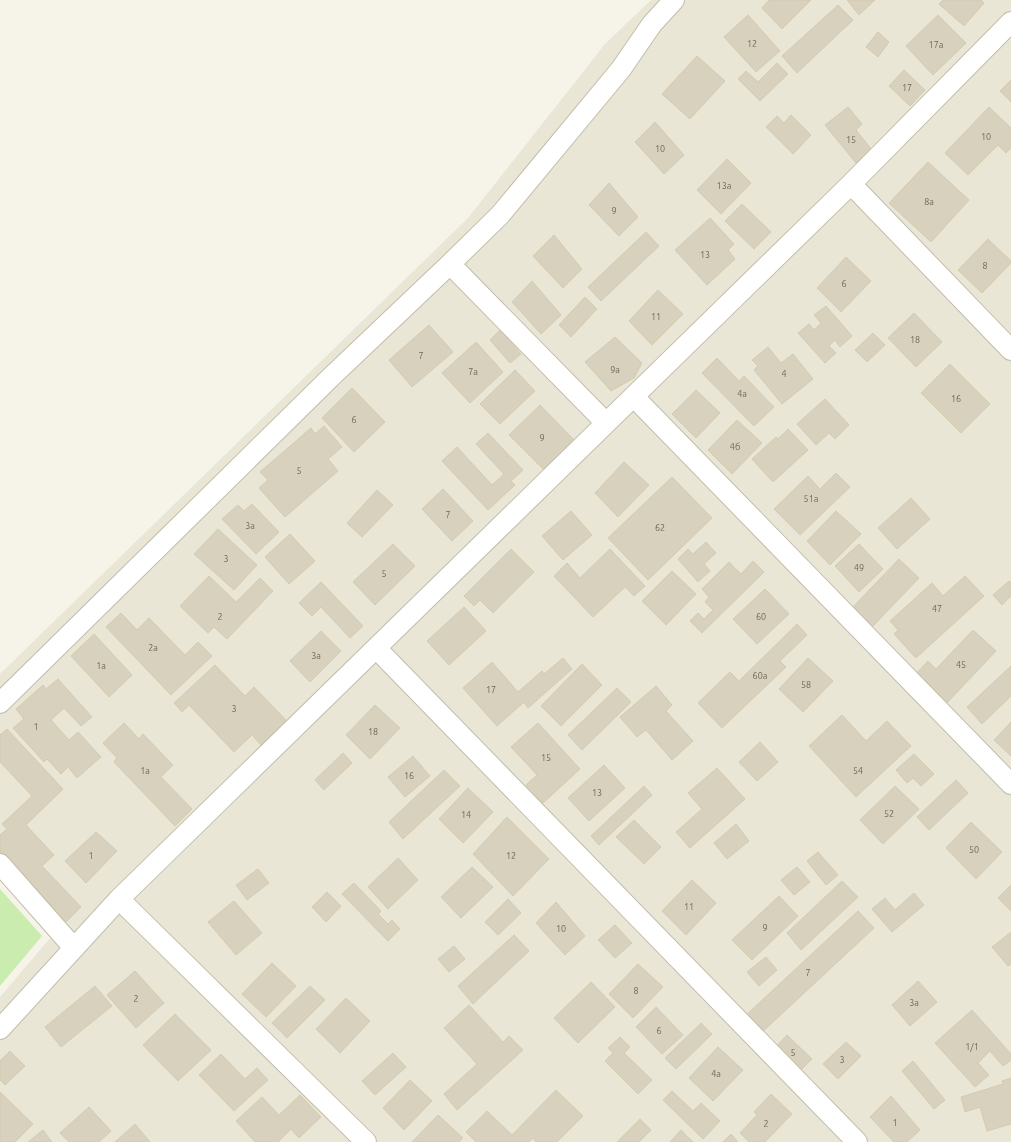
<svg xmlns="http://www.w3.org/2000/svg" width="1011" height="1142" font-family="Ubuntu,sans-serif">
<rect width="100%" height="100%" fill="#f6f3e9"/>
<path fill="#eae6d6" d="M651 0H1011V1142H0V997L51 937 0 880V674L468 218 605 44Z"/>
<path fill="#caedaf" d="M0 889 42 936 0 986Z"/>
<path fill="#d8d1bd" stroke="#d4cab0" d="M769 0H811L782 29 762 8Z
M847 0H875L859 15Z
M943 0H981L984 3 964 26 939 4Z
M838 5 853 20 797 73 782 56Z
M748 15 780 51 756 72 724 37Z
M938 15 966 43 933 75 906 46Z
M878 32 889 42 878 57 866 47Z
M697 56 725 81 690 119 662 94Z
M777 63 788 74 760 101 738 79 746 71 758 82Z
M904 70 925 90 910 106 889 86Z
M1011 80V102L1000 91Z
M848 107 862 124 856 130 872 150 856 163 825 125Z
M989 107 1011 128V148L1006 153 998 145 968 175 945 153Z
M791 115 811 135 793 154 766 127 777 116 784 123Z
M655 122 684 155 664 174 635 142Z
M727 159 751 183 721 214 697 190Z
M928 162 969 200 931 242 889 203Z
M609 183 638 217 619 236 589 205Z
M742 204 771 232 754 249 725 221Z
M710 218 734 244 728 250 735 259 707 285 675 250Z
M646 232 659 246 601 301 588 287Z
M554 235 582 269 563 288 533 256Z
M988 239 1011 261V263L982 293 958 270Z
M846 257 871 281 841 312 817 288Z
M532 281 561 315 541 334 512 302Z
M658 290 683 314 652 345 629 321Z
M585 297 597 309 571 337 559 325Z
M826 306 852 336 840 347 835 340 829 346 836 353 825 363 798 333 809 324 814 330 821 323 814 315Z
M914 313 942 342 916 367 888 338Z
M429 325 453 352 412 387 389 360Z
M500 330 521 354 510 363 490 340Z
M873 333 885 345 867 362 855 350Z
M615 337 642 363 634 378 611 391 585 362Z
M476 342 503 372 470 403 442 373Z
M768 347 781 363 793 354 813 379 782 404 754 370 758 366 752 360Z
M717 358 739 381 744 376 774 407 754 426 702 373Z
M950 364 990 404 961 433 921 393Z
M515 370 535 391 500 424 480 404Z
M352 388 385 422 354 452 322 418Z
M696 390 720 413 696 438 672 414Z
M825 399 849 425 835 439 829 433 816 445 797 424Z
M540 405 575 441 545 471 509 435Z
M737 420 762 443 732 474 708 450Z
M324 426 342 447 328 459 338 471 285 517 259 488 268 480 260 472 311 428 315 434Z
M788 429 808 450 773 482 752 459 776 437 778 439Z
M488 433 523 470 511 481 515 485 488 510 442 461 457 447 492 485 504 474 476 444Z
M624 462 649 485 618 517 595 493Z
M836 473 850 487 800 535 774 509 808 476 820 489Z
M672 477 712 518 648 580 608 538Z
M443 489 473 521 452 541 422 509Z
M377 490 393 505 362 537 347 523Z
M911 498 930 519 897 549 878 528Z
M252 504 279 532 256 554 222 519 238 505 244 511Z
M571 511 592 535 563 560 542 536Z
M836 511 861 534 830 565 807 541Z
M218 529 257 565 234 590 194 554Z
M290 534 315 561 289 584 265 557Z
M706 542 716 553 704 564 710 571 698 582 678 559 688 549 693 554Z
M393 544 415 566 375 605 353 582Z
M859 544 883 569 859 592 835 566Z
M511 549 534 572 493 613 480 600 474 606 464 596Z
M610 549 645 586 634 596 625 587 593 617 554 576 567 563 580 578Z
M899 559 919 578 872 627 852 608Z
M753 561 764 572 702 633 690 621 698 613 704 619 713 610 705 602 709 597 702 589 729 562 741 574Z
M672 571 696 594 666 625 642 601Z
M209 576 236 602 260 578 273 591 227 639 214 627 208 633 180 606Z
M965 576 984 596 916 658 894 634 898 630 890 621 932 583 943 596Z
M1009 581 1011 583V596L1002 605 993 595Z
M321 582 363 626 350 638 321 607 312 616 299 603Z
M765 589 789 614 757 644 733 619Z
M464 607 486 631 449 665 427 641Z
M121 613 137 630 149 618 185 655 198 642 212 656 171 695 106 627Z
M797 624 807 635 780 661 786 667 722 728 698 703 730 672 739 681Z
M973 630 996 651 944 706 913 677 928 661 936 669Z
M321 631 341 651 310 682 290 661Z
M94 634 132 675 109 697 71 656Z
M563 658 572 669 528 708 524 702 497 726 463 688 492 662 518 692 542 671 544 674Z
M808 658 833 681 803 712 779 689Z
M582 664 602 685 561 726 541 706Z
M215 665 245 696 254 687 287 721 261 745 252 735 234 752 189 705 182 712 174 703Z
M1011 666V696L982 724 967 707Z
M58 679 92 717 81 726 64 708 51 720 69 740 78 732 101 757 77 778 68 767 61 774 47 759 44 762 13 728 24 719 16 709 43 685 46 689Z
M656 686 672 705 666 711 693 741 672 760 646 730 637 737 620 717Z
M617 688 631 702 582 750 568 735Z
M375 705 400 728 370 759 346 735Z
M842 715 866 741 887 721 911 746 856 797 809 746Z
M1011 722V756L994 740Z
M124 723 139 739 143 734 173 765 161 777 192 809 175 826 114 762 117 758 103 743Z
M538 723 580 769 543 803 526 785 537 775 511 747Z
M7 729 63 789 26 825 54 855 42 866 81 907 65 923 0 854V835L7 829 2 824 32 796 0 762V735Z
M760 742 778 762 757 781 739 762Z
M343 753 352 763 324 790 315 780Z
M914 754 934 774 921 786 913 778 907 783 896 770Z
M413 756 430 776 405 797 388 777Z
M604 765 625 788 589 821 568 798Z
M717 768 745 799 690 848 676 832 702 809 688 793Z
M444 770 460 786 403 839 389 822Z
M956 780 968 793 929 830 917 817Z
M644 786 652 795 599 845 591 836Z
M895 786 919 809 883 844 860 820Z
M468 788 493 812 463 843 439 819Z
M507 817 549 859 513 896 473 854Z
M634 820 661 847 644 864 616 837Z
M971 822 1002 852 976 879 946 848Z
M736 824 749 841 727 859 714 843Z
M96 832 117 851 86 883 65 861Z
M818 852 838 875 826 885 807 861Z
M398 858 418 880 388 909 368 887Z
M472 867 493 887 461 918 441 897Z
M797 867 810 882 794 895 781 880Z
M258 869 269 883 247 900 236 885Z
M692 880 716 903 686 935 662 911Z
M842 881 858 897 801 950 787 933Z
M354 883 381 911 378 914 388 924 392 920 400 929 388 941 342 894Z
M1011 885V911L998 898Z
M327 892 341 906 326 922 312 907Z
M914 893 924 905 892 932 872 909 885 898 895 910Z
M779 896 798 916 752 960 732 940Z
M508 899 521 913 498 935 485 922Z
M234 901 262 933 236 955 208 922Z
M556 902 585 936 565 955 536 923Z
M858 911 874 928 759 1035 743 1018Z
M615 925 632 943 615 958 598 940Z
M1011 932V964L1008 966 992 947Z
M514 935 529 951 473 1004 458 986Z
M454 946 465 959 449 972 438 959Z
M766 957 777 970 759 986 747 972Z
M272 963 296 986 266 1017 242 994Z
M638 964 663 987 633 1018 609 994Z
M135 971 164 1003 136 1028 107 995Z
M918 981 937 1002 910 1026 892 1005Z
M591 982 615 1007 578 1043 554 1018Z
M95 986 112 1006 61 1047 45 1027Z
M310 986 325 1000 287 1038 272 1023Z
M346 998 370 1021 340 1053 316 1029Z
M469 1005 503 1042 509 1036 523 1050 457 1110 444 1094 477 1064 444 1028Z
M656 1007 683 1035 662 1054 636 1027Z
M972 1010 1011 1054V1060L1003 1066 990 1051 978 1063 989 1075 975 1087 935 1043Z
M175 1014 211 1050 178 1081 143 1045Z
M701 1023 712 1034 676 1069 665 1058Z
M787 1035 812 1059 800 1071 775 1048Z
M620 1037 630 1047 624 1053 652 1080 638 1094 605 1061 613 1053 608 1048Z
M846 1042 861 1056 838 1079 823 1064Z
M718 1047 743 1070 713 1101 689 1078Z
M10 1051 25 1066 5 1085 0 1080V1061Z
M393 1053 406 1067 375 1095 362 1081Z
M221 1054 245 1079 257 1068 268 1080 234 1111 199 1075Z
M913 1061 945 1100 934 1109 902 1071Z
M1011 1078V1124L987 1131 980 1107 965 1112 961 1097 1003 1084 1002 1081Z
M410 1080 432 1101 404 1130 383 1108Z
M556 1090 583 1116 557 1142H536L533 1138 529 1142H476L466 1132 487 1111 512 1135Z
M672 1091 693 1111 701 1103 720 1121 703 1139 663 1100Z
M0 1092 33 1124 15 1142H0Z
M771 1094 792 1114 765 1142H749L740 1133 757 1115 754 1112Z
M300 1095 321 1117 299 1138 291 1129 278 1142H255L236 1121 262 1097 279 1115Z
M891 1096 920 1130 907 1142H894L870 1117Z
M89 1107 111 1131 99 1142H69L60 1133Z
M438 1115 463 1138 459 1142H412Z
M640 1119 651 1130 639 1142H617Z
M135 1124 150 1142H115Z
M43 1130 52 1142H28Z
M681 1130 693 1142H670Z
M731 1134 738 1142H723Z"/>
<g fill="none" stroke-linecap="round" stroke-linejoin="round">
<g stroke="#c2bdaa" stroke-width="22">
<path id="minor" d="M851 184 1011 350
M450 264 606 423
M634 397 1011 784
M376 648 857 1142
M0 703 331 377 450 264 500 215 621 69 652 24 674 0
M0 864 74 948
M119 899 366 1142
M0 1029 119 899 851 184 1011 22"/>
</g>
<use href="#minor" stroke="#fff" stroke-width="20"/>
</g>
<g text-anchor="middle" stroke-width="3" stroke-linejoin="round" paint-order="stroke">
<g font-size="9" fill="#6e6858">
<text x="752" y="47">12</text>
<text x="936" y="48">17а</text>
<text x="907" y="91">17</text>
<text x="986" y="140">10</text>
<text x="851" y="143">15</text>
<text x="660" y="152">10</text>
<text x="724" y="189">13а</text>
<text x="929" y="205">8а</text>
<text x="614" y="214">9</text>
<text x="705" y="258">13</text>
<text x="985" y="269">8</text>
<text x="844" y="287">6</text>
<text x="656" y="320">11</text>
<text x="915" y="343">18</text>
<text x="421" y="359">7</text>
<text x="615" y="373">9а</text>
<text x="473" y="375">7а</text>
<text x="784" y="377">4</text>
<text x="742" y="397">4а</text>
<text x="956" y="402">16</text>
<text x="354" y="423">6</text>
<text x="542" y="441">9</text>
<text x="735" y="450">4б</text>
<text x="299" y="474">5</text>
<text x="811" y="502">51а</text>
<text x="448" y="518">7</text>
<text x="250" y="529">3а</text>
<text x="660" y="531">62</text>
<text x="226" y="562">3</text>
<text x="859" y="571">49</text>
<text x="384" y="577">5</text>
<text x="937" y="612">47</text>
<text x="220" y="620">2</text>
<text x="761" y="620">60</text>
<text x="153" y="651">2а</text>
<text x="316" y="659">3а</text>
<text x="961" y="668">45</text>
<text x="101" y="669">1а</text>
<text x="760" y="679">60а</text>
<text x="806" y="688">58</text>
<text x="491" y="693">17</text>
<text x="234" y="712">3</text>
<text x="36" y="730">1</text>
<text x="373" y="735">18</text>
<text x="546" y="761">15</text>
<text x="145" y="774">1а</text>
<text x="858" y="774">54</text>
<text x="409" y="779">16</text>
<text x="597" y="796">13</text>
<text x="889" y="817">52</text>
<text x="466" y="818">14</text>
<text x="974" y="853">50</text>
<text x="91" y="859">1</text>
<text x="511" y="859">12</text>
<text x="689" y="910">11</text>
<text x="765" y="931">9</text>
<text x="561" y="932">10</text>
<text x="808" y="976">7</text>
<text x="636" y="994">8</text>
<text x="136" y="1002">2</text>
<text x="914" y="1006">3а</text>
<text x="659" y="1034">6</text>
<text x="972" y="1050">1/1</text>
<text x="793" y="1056">5</text>
<text x="842" y="1063">3</text>
<text x="716" y="1077">4а</text>
<text x="895" y="1126">1</text>
<text x="766" y="1127">2</text>
</g>
</g>
</svg>
